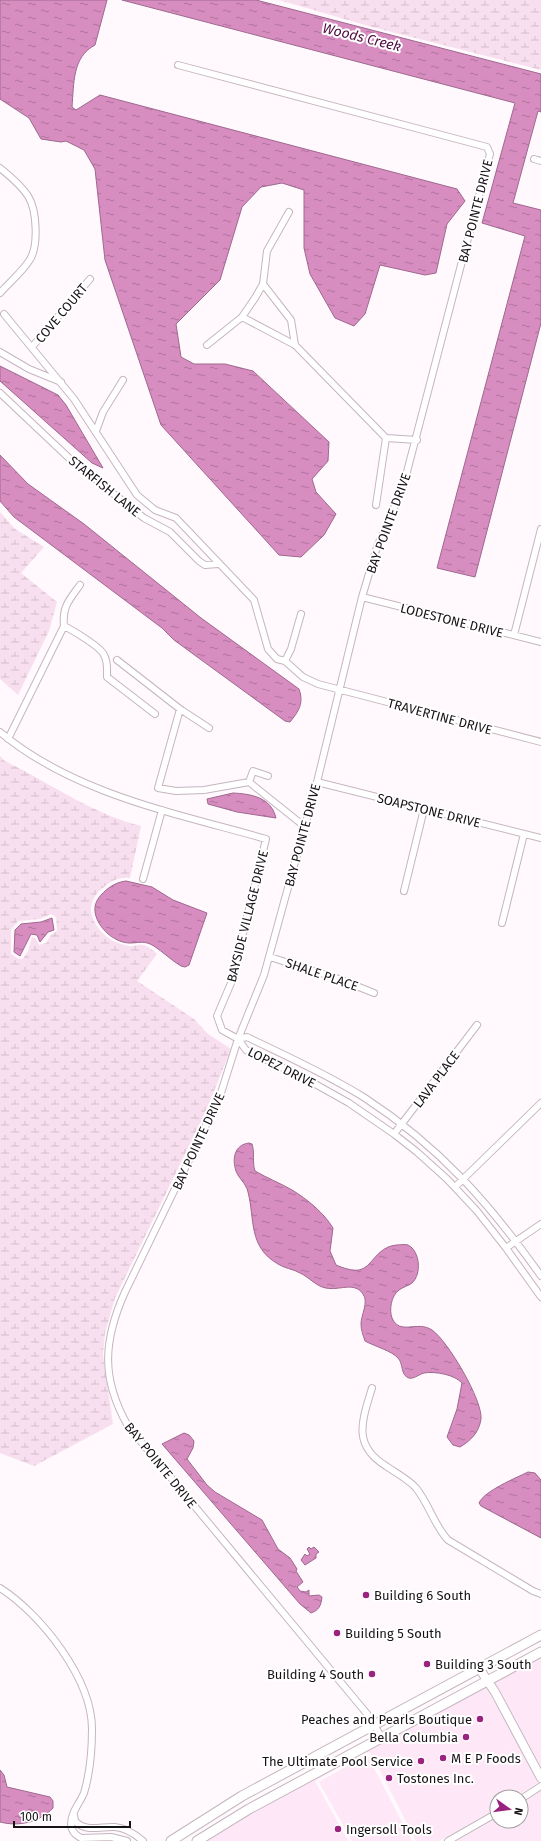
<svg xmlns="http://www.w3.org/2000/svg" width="541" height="1841" font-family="'Fira Sans',sans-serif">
<defs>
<pattern id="wetland-marsh" width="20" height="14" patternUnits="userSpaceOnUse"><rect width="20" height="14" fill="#f8dfef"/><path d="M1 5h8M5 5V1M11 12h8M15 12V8" fill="none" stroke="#d4becc"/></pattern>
<pattern id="water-ripples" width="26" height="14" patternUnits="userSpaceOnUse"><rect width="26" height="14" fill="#d88dc1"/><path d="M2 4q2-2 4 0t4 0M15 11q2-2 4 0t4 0" fill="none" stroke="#ae729c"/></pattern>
</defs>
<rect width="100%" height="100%" fill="#fff8fc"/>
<path fill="#fee7f6" d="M541 1656V1769L494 1682Z
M486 1686 539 1782 516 1797H497V1808L439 1841H416L371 1753 366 1751 315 1781 348 1841H205L265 1806Z
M367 1755 412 1841H352L319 1782Z
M541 1791V1841H457L497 1818V1821H521V1804Z"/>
<path fill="url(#wetland-marsh)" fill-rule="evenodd" d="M279 0H541V70L372 27Z
M0 512 15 529 44 547 21 573 57 602 49 631 18 695 0 679Z
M0 756 5 761C50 783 92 814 141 826L130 878C120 877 112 880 104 887 95 894 88 904 92 916 98 933 111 943 129 946 132 947 134 945 138 945 145 944 152 949 157 954L137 981 194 1019 208 1034 231 1049 206 1111 115 1298 105 1333 103 1354 113 1424 34 1466 0 1453ZM51 914 56 917 57 931 51 935 46 943 39 945 36 939 32 937 28 951 23 959H19L11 954V930L18 921 40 919Z"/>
<path fill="url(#water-ripples)" stroke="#9e688e" d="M0 0H107L95 45C72 57 74 84 72 107L76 110 100 95 457 189 465 201 447 224 436 273 425 275 380 265 365 314 354 326 335 318 310 274 304 248V190L282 183 261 187 242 207 220 280 176 324 181 357 194 364H225L253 371 329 442 328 461 312 479 316 492 336 514 324 535 301 557 279 555 161 425 105 260 95 169 84 150 66 141 61 142 41 139 29 118 0 99Z
M122 0H256L541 74V112L538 111 513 203 541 210V323L475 577 437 568 525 236 482 223 515 103Z
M0 366 58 395 66 405 103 468 92 463 0 381Z
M0 455 28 484 84 524 201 618 299 689C304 703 299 711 290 722L285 721 174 640 162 628 14 517 0 501Z
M233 793C251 794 271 797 276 818L237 812 208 804 207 799Z
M126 881 152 887 173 900 207 913 189 965 185 967 181 966C171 960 163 952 154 946 144 940 139 943 130 943 116 943 102 931 97 919 94 912 94 905 98 899 104 890 115 882 126 881Z
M52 918 54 930 48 932 40 942 37 935 31 934 20 956 14 952 15 930 21 924 41 922Z
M249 1143 252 1144C255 1153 252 1162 255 1171 267 1178 280 1183 292 1190 307 1199 324 1213 333 1228L330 1251 336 1265C343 1268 352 1271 359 1270 372 1268 376 1247 396 1245 399 1245 404 1244 408 1245 420 1251 422 1274 412 1283 408 1286 403 1287 399 1290 391 1296 389 1310 392 1318 400 1336 417 1320 432 1330 448 1341 483 1401 481 1419 479 1433 470 1441 460 1447L453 1445 447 1437 457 1409 462 1383C455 1375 436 1371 424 1373 419 1374 412 1381 407 1377 401 1374 403 1363 398 1358 392 1351 374 1346 365 1341 363 1335 361 1330 361 1324 361 1315 369 1302 363 1294 354 1281 339 1291 326 1288 317 1287 309 1277 300 1273 293 1269 284 1268 278 1264 248 1247 255 1219 248 1192 246 1183 239 1179 236 1171 232 1159 234 1145 249 1143Z
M184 1433 189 1435 194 1441 193 1448 187 1459 207 1485 215 1492 262 1520 278 1549 290 1558 297 1569 296 1571 303 1582 297 1587 300 1591 306 1592 309 1590V1596L319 1595 322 1597C321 1606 319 1610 311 1613L300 1604 162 1444Z
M528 1472 535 1473 541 1480V1538L481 1506 479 1503C484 1491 516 1478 528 1472Z
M309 1547 311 1549 314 1547 319 1552 316 1554V1558L305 1565 301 1560 305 1554 307 1556 310 1554 307 1549Z
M0 1770 4 1775 7 1787 50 1797 53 1801V1808C40 1822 19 1827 0 1822Z"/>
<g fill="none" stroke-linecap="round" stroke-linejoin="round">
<g stroke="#c5b6bf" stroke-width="8">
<path id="minor" d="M178 65 487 147 490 154 403 487 377 547 362 597 317 782 264 975 238 1039 220 1096 125 1292C103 1341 101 1379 128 1426L368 1715 382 1738
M534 159 541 161
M0 168C10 176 21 185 28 196 37 210 39 247 29 261 21 273 9 283 0 293
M263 284 291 320 295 345
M4 314 74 399 137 495 155 510 176 518 254 600 268 649 277 659 285 661 303 677 318 684 541 742
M242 317 295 345 386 438 417 440
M207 345 242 317 255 298 263 284 267 251 289 212
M32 347 90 279
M0 352 29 369 61 382
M0 393 70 459 144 518 170 532 199 561 205 565 218 564
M96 431 103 412 123 380
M376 505 386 438
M362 597 541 642
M64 626C72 630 101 647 104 655 108 662 107 669 107 677L155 714
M514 635 541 529
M117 660 180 709 209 728
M285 661 291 649 301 614
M180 709 158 788 176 791 204 790 249 782 304 826
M0 732C74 794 175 813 266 839L231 983 217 1016 222 1030 238 1039 246 1050 308 1080 349 1103 394 1134 417 1152 447 1179 477 1211 506 1248 541 1297
M8 739 64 626C62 607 69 600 80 585
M249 782 253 771 268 776
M317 782 541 838
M143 879 162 810
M404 891 424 809
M502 923 524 834
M270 957 339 979 374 993
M238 1039 247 1037C286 1056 327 1074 365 1098 440 1147 490 1204 541 1276
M394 1134 477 1025
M455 1187 541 1103
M506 1248 541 1224
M372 1388C362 1421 352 1445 386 1466 396 1473 408 1479 416 1488 429 1504 434 1525 448 1540L533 1591 541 1594
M0 1588C41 1614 92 1679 92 1729 92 1750 90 1773 84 1793 80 1803 71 1812 71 1824 71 1831 75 1835 81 1838L111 1837 127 1841
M521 1799 541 1786
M74 1815 75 1821C86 1833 101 1826 115 1827 126 1828 135 1834 143 1841
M448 1841 497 1813"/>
</g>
<g stroke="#c5b6bf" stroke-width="10">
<path id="tertiary" d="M479 1668 495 1692 541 1778"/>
</g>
<g stroke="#c5b6bf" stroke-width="11">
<path id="secondary" d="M171 1841 242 1796 541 1635
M197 1841 249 1809 541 1652"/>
</g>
<use href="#minor" stroke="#fff" stroke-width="6"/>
<use href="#tertiary" stroke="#fff" stroke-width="8"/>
<use href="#secondary" stroke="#fff" stroke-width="9"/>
</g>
<g fill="#99237e" stroke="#fff" stroke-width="1.5">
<circle cx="366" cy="1595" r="4"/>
<circle cx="337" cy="1633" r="4"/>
<circle cx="427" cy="1664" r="4"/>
<circle cx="372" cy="1674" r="4"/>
<circle cx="480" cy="1719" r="4"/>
<circle cx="466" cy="1737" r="4"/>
<circle cx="443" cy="1758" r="4"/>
<circle cx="421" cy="1761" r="4"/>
<circle cx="389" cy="1778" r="4"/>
<circle cx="338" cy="1829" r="4"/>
</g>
<g text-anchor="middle" stroke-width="4" stroke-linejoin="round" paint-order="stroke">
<g font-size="13" fill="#171216" stroke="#fff">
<text transform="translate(475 211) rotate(-76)" y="5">BAY POINTE DRIVE</text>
<text transform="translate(61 313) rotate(-50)" y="5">COVE COURT</text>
<text transform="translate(105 486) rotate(39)" y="5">STARFISH LANE</text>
<text transform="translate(388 523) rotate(-70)" y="5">BAY POINTE DRIVE</text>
<text transform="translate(452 620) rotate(14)" y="5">LODESTONE DRIVE</text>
<text transform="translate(440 716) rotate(15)" y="5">TRAVERTINE DRIVE</text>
<text transform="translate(429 810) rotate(14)" y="5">SOAPSTONE DRIVE</text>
<text transform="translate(302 835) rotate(-75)" y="5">BAY POINTE DRIVE</text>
<text transform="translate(247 916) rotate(-76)" y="5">BAYSIDE VILLAGE DRIVE</text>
<text transform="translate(322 974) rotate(19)" y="5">SHALE PLACE</text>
<text transform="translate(282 1067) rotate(27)" y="5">LOPEZ DRIVE</text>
<text transform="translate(436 1079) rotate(-53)" y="5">LAVA PLACE</text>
<text transform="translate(198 1141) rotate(-65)" y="5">BAY POINTE DRIVE</text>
<text transform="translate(161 1465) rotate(51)" y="5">BAY POINTE DRIVE</text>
</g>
<g font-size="13" fill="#171216" stroke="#fff" text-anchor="start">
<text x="374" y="1600">Building 6 South</text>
<text x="345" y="1638">Building 5 South</text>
<text x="435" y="1669">Building 3 South</text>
<text x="364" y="1679" text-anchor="end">Building 4 South</text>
<text x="472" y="1724" text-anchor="end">Peaches and Pearls Boutique</text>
<text x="458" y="1742" text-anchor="end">Bella Columbia</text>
<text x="451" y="1763">M E P Foods</text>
<text x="413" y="1766" text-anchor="end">The Ultimate Pool Service</text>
<text x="397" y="1783">Tostones Inc.</text>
<text x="346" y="1834">Ingersoll Tools</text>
</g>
<g font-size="14" font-style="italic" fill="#4e0d40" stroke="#fff">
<text transform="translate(362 37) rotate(14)" y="5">Woods Creek</text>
</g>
</g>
<g transform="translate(509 1809) rotate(104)"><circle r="19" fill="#ffffff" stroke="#a2a0a2"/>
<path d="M0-3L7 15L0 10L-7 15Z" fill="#99237e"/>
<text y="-6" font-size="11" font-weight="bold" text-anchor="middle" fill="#171216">N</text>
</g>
<path d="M14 1821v6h116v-6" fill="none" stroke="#171216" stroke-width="2"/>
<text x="20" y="1821" font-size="12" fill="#171216" stroke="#ffffff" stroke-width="3" paint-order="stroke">100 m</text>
</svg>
